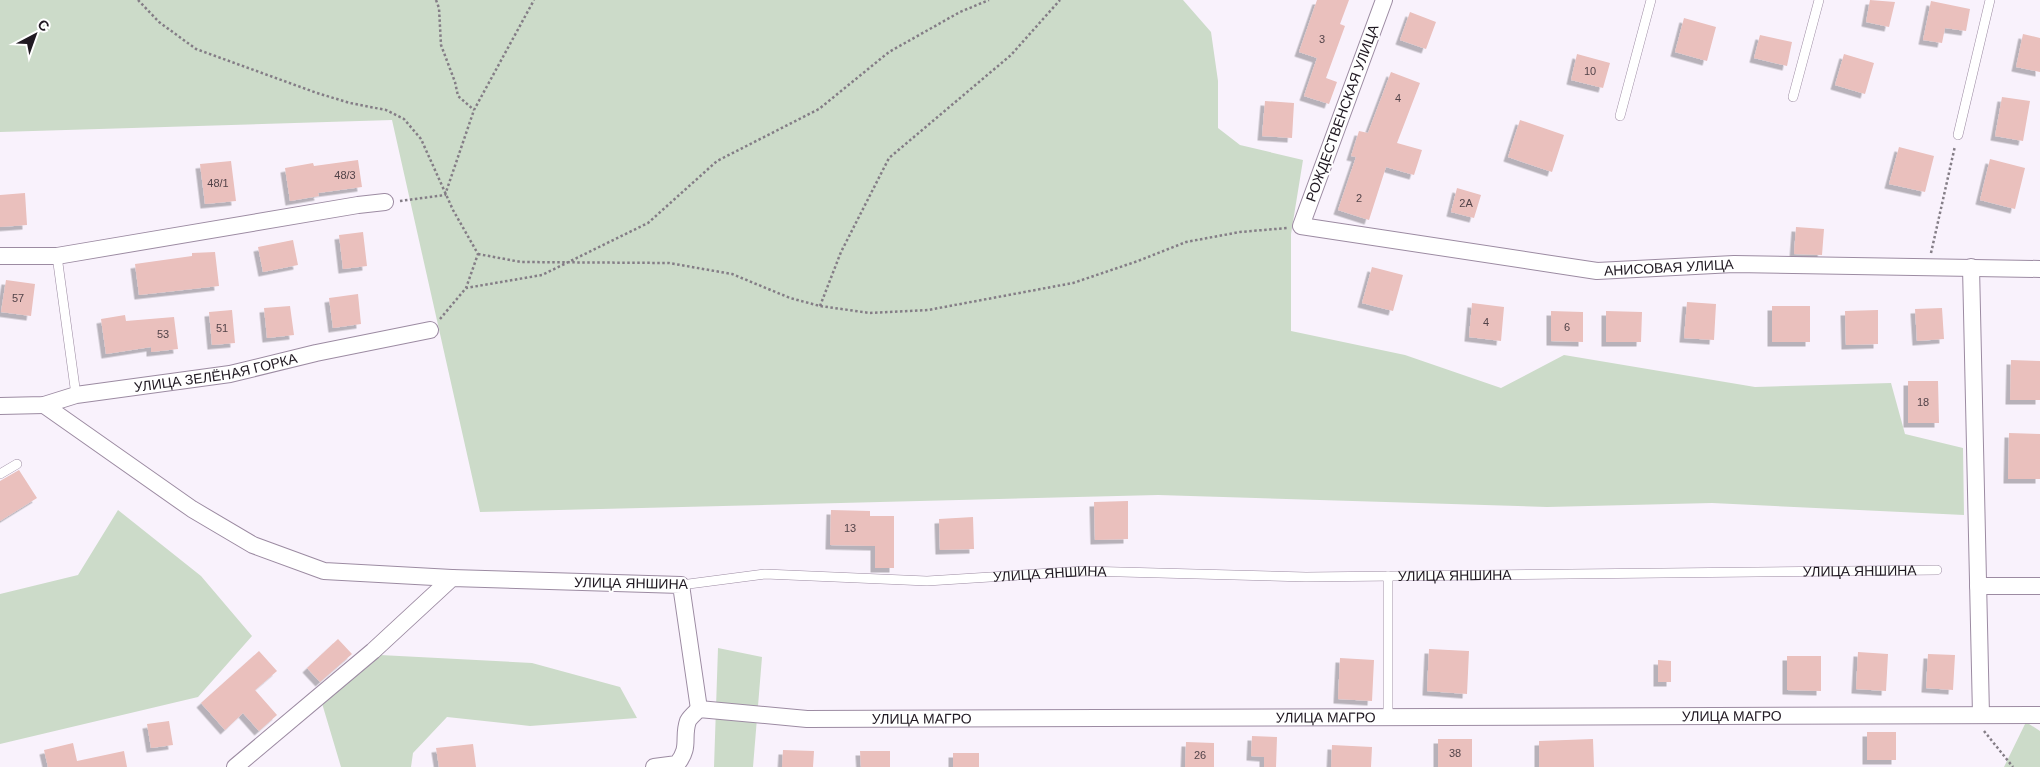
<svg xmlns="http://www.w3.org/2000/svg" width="2040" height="767" font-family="Helvetica,sans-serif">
<defs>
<filter id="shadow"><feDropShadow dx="-4.5" dy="4.5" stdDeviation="0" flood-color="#0004"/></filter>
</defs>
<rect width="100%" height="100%" fill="#f9f2fc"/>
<path fill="#ccdbc9" d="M0 0H1183L1211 32 1218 81V128L1240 145 1303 160 1291 234V331L1405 355 1501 388 1564 355 1755 387 1891 383 1905 434 1963 448 1964 515 1712 503 1547 507 1158 495 480 512 392 120 0 132Z
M118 510 201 576 252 636 198 697 0 744V594L78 575Z
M718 648 762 657 753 767H714Z
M380 655 532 663 620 687 637 718 530 726 447 717 413 753 411 767H341L321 700Z
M2026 722 2040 731V767H2004Z"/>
<path fill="#eac0bd" filter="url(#shadow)" d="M1317 0H1349L1340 24 1345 26 1326 78 1337 82 1329 104 1304 96 1317 58 1299 52Z
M1870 0 1895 2 1889 27 1866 22Z
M1931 1 1970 9 1966 31 1945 28 1942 43 1923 40Z
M1410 12 1436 22 1426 49 1400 40Z
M1684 18 1716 27 1707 61 1675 52Z
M2023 34 2040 38V72L2016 67Z
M1760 35 1792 42 1787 66 1754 58Z
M1577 54 1610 63 1603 88 1571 80Z
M1844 54 1874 63 1865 94 1835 85Z
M1391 72 1420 83 1397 143 1422 150 1414 175 1386 167 1369 220 1338 210 1356 157 1351 156 1359 131 1368 133Z
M2002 97 2030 101 2023 141 1995 136Z
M1265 101 1294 103 1292 138 1262 136Z
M1520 120 1564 135 1552 172 1508 157Z
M1899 147 1934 156 1925 192 1889 184Z
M1990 159 2025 168 2015 209 1980 200Z
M358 160 362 187 318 193 319 196 290 201 285 168 313 163 314 166Z
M231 161 236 201 205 204 200 164Z
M1457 188 1481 195 1474 218 1451 212Z
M25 193 27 225 0 227V195Z
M1796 227 1824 229 1822 255 1794 254Z
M363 232 367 266 343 269 339 235Z
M293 240 298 265 263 272 258 247Z
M215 252 219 286 139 295 135 264 192 256V253Z
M1372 267 1403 275 1393 311 1362 303Z
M6 280 35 284 31 316 1 312Z
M358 294 361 324 333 328 329 298Z
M1687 302 1716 304 1714 340 1684 338Z
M1472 303 1504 307 1501 341 1469 337Z
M290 306 294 335 267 338 264 308Z
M1772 306H1810V342H1772Z
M1942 308 1944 339 1917 341 1915 309Z
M232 310 235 343 212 345 209 312Z
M1878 310V344L1846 345 1845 311Z
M1551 311 1583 312V342L1551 341Z
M1606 311 1642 312 1641 342H1606Z
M125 315 126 321 174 317 178 349 151 352V347L106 354 101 319Z
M2011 360 2040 361V400H2010Z
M1908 381H1938L1939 423H1908Z
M2009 433 2040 434V479H2008Z
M19 470 37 498 0 521V481Z
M1128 501V539L1095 540 1094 502Z
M831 510 870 511V516H894V568H875V546L830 545Z
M973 517 974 549 940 550 939 519Z
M338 639 352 654 320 682 307 668Z
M1429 649 1469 651 1467 694 1427 691Z
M259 651 277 671 255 690 277 715 259 731 243 713 225 730 201 703Z
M1858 652 1888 654 1886 691 1856 689Z
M1928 654 1955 655 1953 690 1926 688Z
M1787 656H1821V691L1787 690Z
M1340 658 1374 660 1372 701 1338 699Z
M1658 660 1671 661V682H1658Z
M169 721 173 745 151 748 147 724Z
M1867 732H1896V760H1867Z
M1252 736 1277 737 1276 767H1264V757L1251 756Z
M1438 739H1472V767H1438Z
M1593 739 1594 767H1539V741Z
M1186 742 1214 743V767H1185Z
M73 743 77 761 124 751 127 767H48L44 750Z
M473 744 476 767H439L436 748Z
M1332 745 1372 747 1371 767H1331Z
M783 750 814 751 813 767H782Z
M860 751H890V767H861Z
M953 753H979V767H953Z"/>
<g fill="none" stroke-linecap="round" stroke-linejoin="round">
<g stroke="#9c8ba2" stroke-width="10">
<g id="service">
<path d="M1793 97 1819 0"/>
<path d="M1620 116 1651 0"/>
<path d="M1958 135 1990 0"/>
<path d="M57 256 76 395"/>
<path d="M0 474 17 464"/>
<path d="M1388 576V717"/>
<path id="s1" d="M681 585 765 574 927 581 1083 571 1306 577 1937 570"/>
</g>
</g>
<g stroke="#9c8ba2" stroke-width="18">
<g id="minor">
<path id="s2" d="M1384 0 1301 226 1597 271 1734 264 2040 269"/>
<path d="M0 256H57L358 205 385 202"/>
<path d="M1971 267 1981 715"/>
<path d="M44 405 192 509 253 545 324 571 452 578"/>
<path id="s3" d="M0 406 44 405 76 395 230 374 316 353 430 330"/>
<path d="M1978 586H2040"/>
<path d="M235 767 373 651 452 578 681 585 699 709"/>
<path id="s4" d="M654 767 677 764C691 747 682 738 688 721 690 717 696 712 699 709L807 719 2040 715"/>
</g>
</g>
<path stroke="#847d86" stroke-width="2.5" stroke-dasharray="2.5 2.5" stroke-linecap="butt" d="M138 0 159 22 196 49 317 93 350 103 386 110 404 119 421 139 453 210 478 254 466 288
M436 0 439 8 441 45 455 82 458 96 474 110
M400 201 445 195 474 110 534 0
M1931 253 1955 146
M478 254 521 262 669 263 732 274 790 298 820 306 870 313 928 310 1073 283 1138 261 1186 242 1240 232 1287 228
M820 306 841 252 889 158 1011 55 1060 0
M440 319 466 288 542 275 648 223 717 161 819 109 889 52 960 12 989 0
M1984 731 2013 767"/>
<use href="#service" stroke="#fff" stroke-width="9"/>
<use href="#minor" stroke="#fff" stroke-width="16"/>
</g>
<g text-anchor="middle" stroke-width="4" stroke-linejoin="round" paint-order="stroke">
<g font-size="11" fill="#524349">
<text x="1322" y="43">3</text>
<text x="1590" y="75">10</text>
<text x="1398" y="102">4</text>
<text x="345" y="179">48/3</text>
<text x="218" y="187">48/1</text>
<text x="1359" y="202">2</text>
<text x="1466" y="207">2А</text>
<text x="18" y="302">57</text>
<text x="1486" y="326">4</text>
<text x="1567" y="331">6</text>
<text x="222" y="332">51</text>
<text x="163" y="338">53</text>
<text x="1923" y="406">18</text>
<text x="850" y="532">13</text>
<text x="1455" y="757">38</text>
<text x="1200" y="759">26</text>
</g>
<g font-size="14" fill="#201922" stroke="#fff">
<text transform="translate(1342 113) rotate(-70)" y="5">РОЖДЕСТВЕНСКАЯ УЛИЦА</text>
<text dy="5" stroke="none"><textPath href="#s2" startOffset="612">АНИСОВАЯ УЛИЦА</textPath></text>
<text dy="5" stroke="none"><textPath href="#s3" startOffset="219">УЛИЦА ЗЕЛЁНАЯ ГОРКА</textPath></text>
<text dy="5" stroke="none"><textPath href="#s1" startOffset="1180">УЛИЦА ЯНШИНА</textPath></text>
<text dy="5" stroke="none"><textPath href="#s1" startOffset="370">УЛИЦА ЯНШИНА</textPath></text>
<text dy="5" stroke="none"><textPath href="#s1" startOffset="775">УЛИЦА ЯНШИНА</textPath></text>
<text transform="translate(631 583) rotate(1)" y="5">УЛИЦА ЯНШИНА</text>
<text dy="5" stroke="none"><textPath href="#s4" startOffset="1118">УЛИЦА МАГРО</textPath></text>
<text dy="5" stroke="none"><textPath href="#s4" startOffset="712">УЛИЦА МАГРО</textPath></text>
<text dy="5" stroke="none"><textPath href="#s4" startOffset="308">УЛИЦА МАГРО</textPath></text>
</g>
</g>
<g transform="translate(35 35) rotate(41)" stroke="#ffffff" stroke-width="4" paint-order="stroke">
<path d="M0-4L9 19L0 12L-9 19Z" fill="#201922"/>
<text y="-8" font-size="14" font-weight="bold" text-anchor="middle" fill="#201922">С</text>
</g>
</svg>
